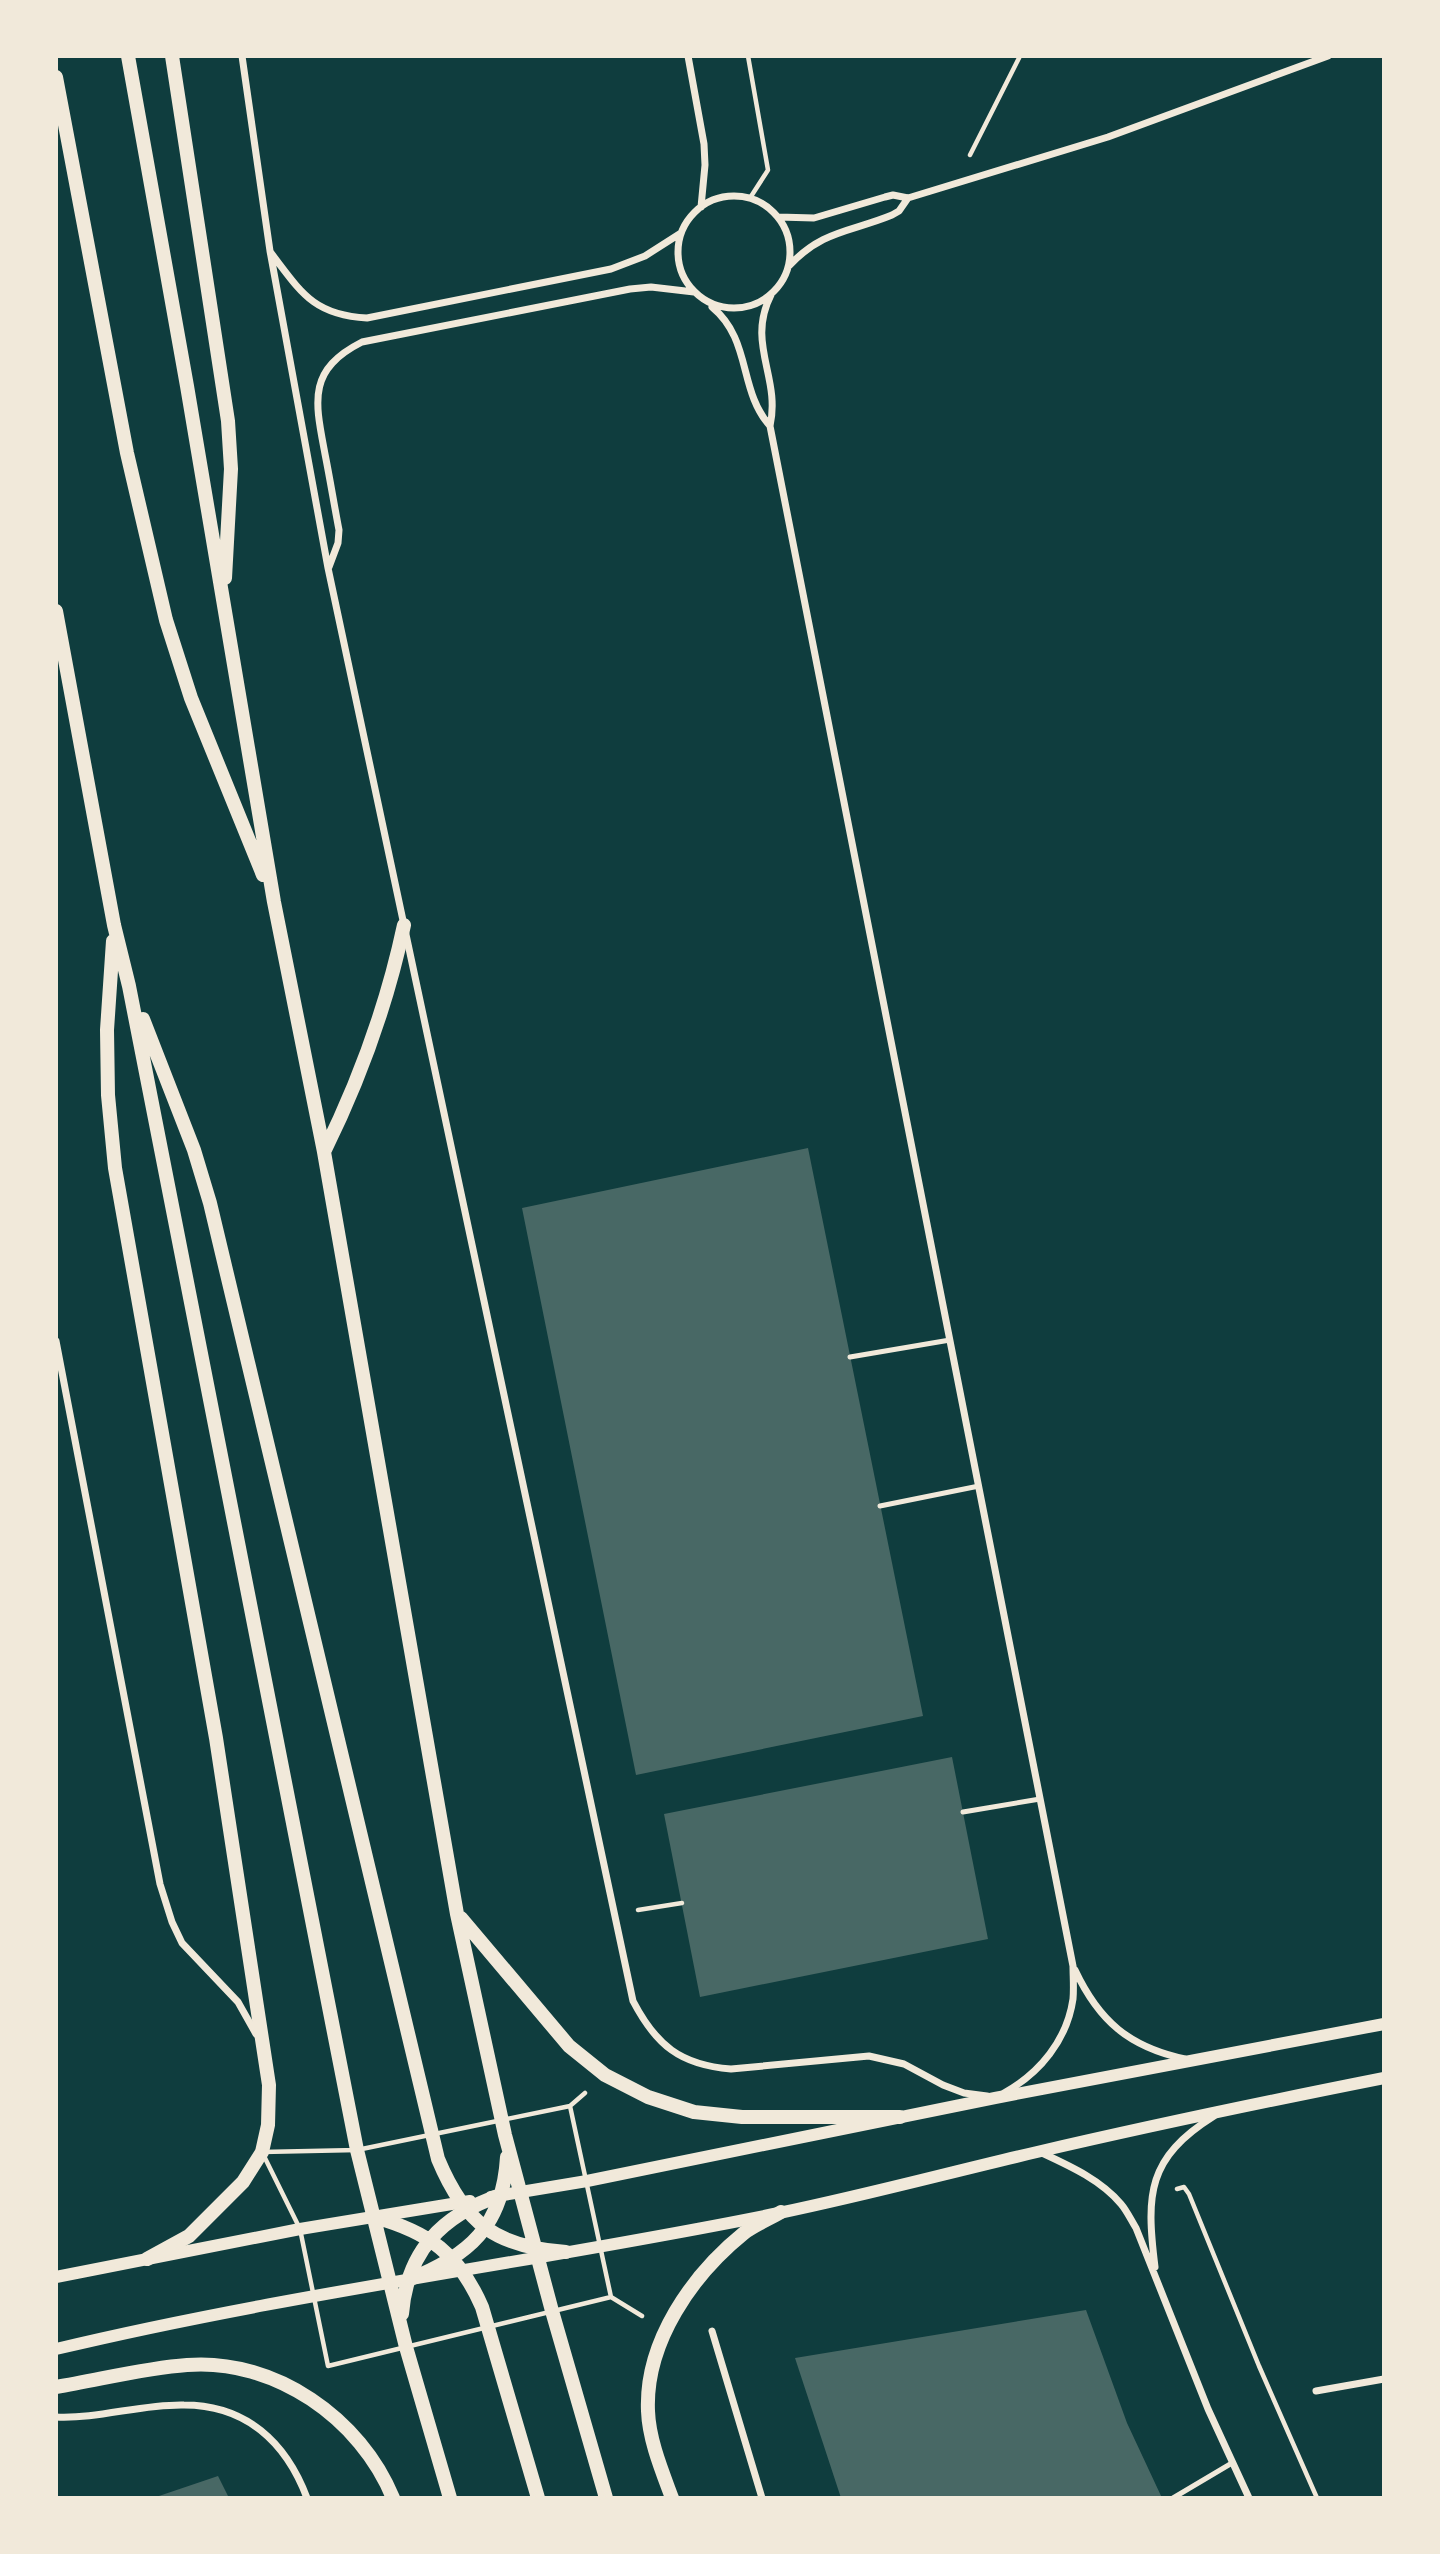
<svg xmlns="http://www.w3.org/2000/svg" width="1440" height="2554" font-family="Arial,sans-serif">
<rect width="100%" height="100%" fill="#0f3d3e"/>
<path fill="#486865" d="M808 1148 923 1716 636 1775 522 1208Z
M952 1757 988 1939 700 1997 664 1814Z
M1086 2310 1127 2423 1162 2498H841L795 2358Z
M218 2476 229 2498H153Z"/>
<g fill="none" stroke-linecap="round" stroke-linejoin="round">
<path stroke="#f1e9da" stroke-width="4.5" d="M748 56 768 170 750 198
M970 155 1020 56
M638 1910 682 1903
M570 2106 611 2297 328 2366 300 2229 262 2152 357 2150Z
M570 2106 585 2093
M1177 2189 1184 2187 1189 2194 1259 2366 1317 2498
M611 2297 642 2316"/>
<path stroke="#f1e9da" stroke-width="5" d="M850 1357 950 1340
M880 1506 979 1486
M963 1812 1040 1799
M1173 2498 1232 2463"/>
<path stroke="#f1e9da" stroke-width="7" d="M242 56 270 251 328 568 633 2001C656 2045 680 2065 731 2069L869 2056 904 2064 943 2085 964 2093 987 2096
M688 56 704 144 705 165 701 207
M678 252a56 56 0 1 1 112 0a56 56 0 1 1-112 0Z
M778 217 814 218 885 197 893 195 908 198 1108 137 1328 56
M271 253C301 292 313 315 367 318L611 269 645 256 681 233
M789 266C822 230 851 232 892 215L899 211 908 198
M771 295C746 344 781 377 770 426L1073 1966C1073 1976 1074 1988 1073 1999 1067 2040 1040 2073 1004 2093
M712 307C752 340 738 390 770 426
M329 567 338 543 339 530C334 504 330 479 325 454 315 401 307 370 362 342L630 289 651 287 694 292
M56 1341 160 1884 172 1922 182 1943 238 2002 256 2034
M1075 1970C1099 2021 1129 2047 1185 2059
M1042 2153C1070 2166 1101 2180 1121 2204 1127 2211 1131 2220 1136 2228L1208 2409 1249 2498
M1155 2267C1146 2194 1147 2158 1214 2116
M712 2331 762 2498
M1316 2391 1384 2379
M56 2417C99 2419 141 2404 184 2405 246 2405 286 2442 307 2498"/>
<path stroke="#f1e9da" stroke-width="12" d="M491 2197 587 2181 995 2098 1384 2024
M56 2277 300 2229 470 2201
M56 2349C295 2292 539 2262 779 2213 866 2195 951 2172 1037 2152 1153 2125 1268 2101 1384 2078"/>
<path stroke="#f1e9da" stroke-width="14" d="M128 56 187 386 274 902 324 1152 457 1914 505 2135 552 2311 606 2498
M172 56 228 421 231 469 225 578
M56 77 127 453 166 620 191 698 263 875
M56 611 114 925 129 986 357 2150 406 2347 450 2498
M113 941 107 1030 108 1095 115 1168 216 1738 269 2085 268 2125 262 2152 243 2182 189 2236 147 2259
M143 1019 194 1150 210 1203 438 2159C465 2224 496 2247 566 2252
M324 1152C360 1079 387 1005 404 925
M461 1918 569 2046 605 2075 648 2097 694 2112 742 2117H900
M374 2217C429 2232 459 2254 482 2307L538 2498
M408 2280C469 2256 503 2226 507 2157
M402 2314C407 2251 442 2215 501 2195
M56 2387C99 2380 144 2368 187 2365 275 2358 361 2419 393 2498
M672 2498C662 2471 649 2440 648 2411 645 2342 692 2275 744 2233 755 2225 769 2219 781 2212"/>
</g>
<rect width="1440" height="2554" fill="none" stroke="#f1e9da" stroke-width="116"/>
</svg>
